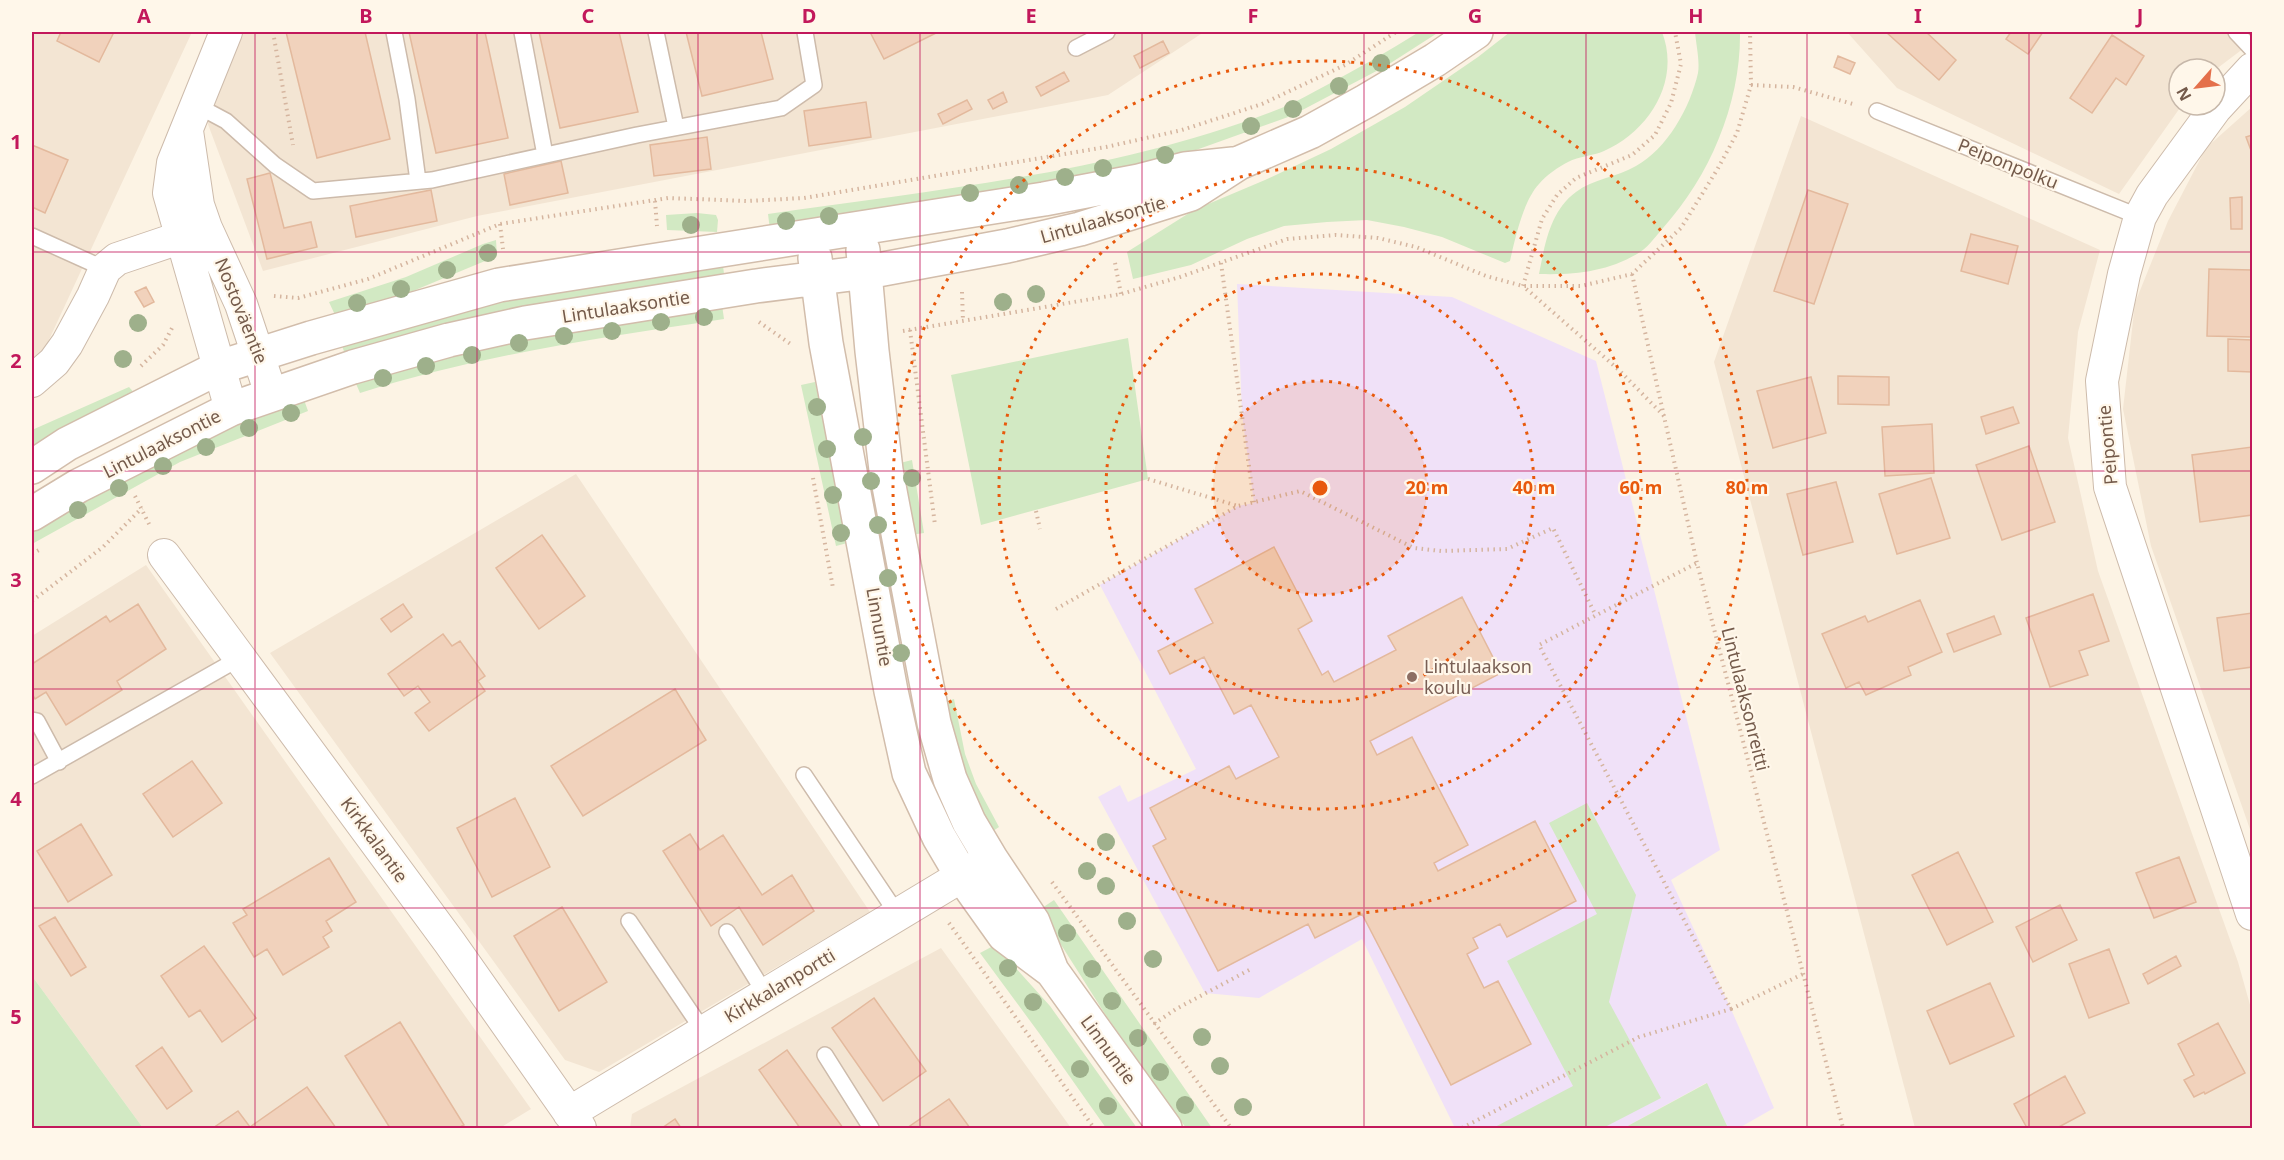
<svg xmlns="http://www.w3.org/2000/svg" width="2284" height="1160" font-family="'Noto Sans',sans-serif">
<rect width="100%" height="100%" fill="#fcf3e4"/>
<path fill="#f3e5d3" d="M32 32H192L47 344 32 365Z
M244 32H1204L1108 95 477 216 263 271 206 119 211 93Z
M1847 32H2252V42L2215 70 2179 69V105H2182L2119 194 1897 88Z
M2252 107V835L2151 546 2123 409 2135 303 2168 221 2206 148Z
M1801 116 2100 250 2078 332 2068 438 2098 571 2238 962 2252 1012V1128H1915L1714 362Z
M576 474 870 912 599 1072 565 1060 270 653Z
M146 565 531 1109 500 1128H143L32 976V636Z
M941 948 1071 1128H630L632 1114Z"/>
<path fill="#f0e1f8" d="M1237 284 1452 297 1596 361 1720 850 1671 880 1731 1009 1774 1108 1739 1128H1728L1706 1083 1624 1128H1455L1362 939 1259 998 1205 993 1098 797 1120 785 1128 802 1196 769 1100 585 1238 506 1254 503 1242 415Z"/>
<path fill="#d2e9c3" d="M1419 32H1439L1386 66 1291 116 1196 150 1121 170 770 230 768 214C942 189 1120 172 1284 107 1298 101 1311 93 1325 86 1357 69 1389 51 1419 32Z
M1510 32H1662C1681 81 1649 131 1604 151 1593 156 1579 156 1568 162 1560 166 1545 176 1539 184 1523 201 1515 239 1510 261L1505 263 1442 237 1404 227 1367 220 1327 222 1284 226 1247 239 1191 265 1133 279 1127 252 1194 210 1265 180 1331 149 1405 107 1478 57Z
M1695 32H1740C1741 103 1710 176 1663 228 1655 237 1647 249 1637 254 1606 272 1574 275 1539 274 1545 244 1550 211 1576 192 1593 179 1617 177 1636 166 1667 149 1690 108 1698 73 1700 61 1696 44 1695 32Z
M697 213 716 215 718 220 717 232 667 230 666 215Z
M496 240 497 256 413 291 335 315 329 302 406 277 483 244Z
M723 266 725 281 346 357 341 343 461 310 516 298Z
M722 305 724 319C600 338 479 355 360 393L354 379 477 345Z
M1128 338 1148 479 981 525 951 375Z
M815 382 851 542 836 546 801 385Z
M129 387 137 396 32 455V430Z
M303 397 308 411 180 462 32 544V529L186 444Z
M912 460 924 533 910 535 900 463Z
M954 699 965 754 976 784 999 827 993 831 967 790 942 703Z
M1587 803 1636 895 1609 1002 1661 1098 1603 1128H1493L1573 1086 1507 961 1597 914 1549 823Z
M1054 900 1212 1128H1186L1105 1014 1039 910Z
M995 945 1050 1006 1137 1128H1106L1039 1033 980 953Z
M32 976 143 1128H32Z
M1707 1083 1728 1128H1624Z"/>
<path fill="#f1d2bc" stroke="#e3b99d" stroke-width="1.5" d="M61 32H114L99 62 57 41Z
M286 32H365L390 139 317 158Z
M409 32H485L508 138 436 153Z
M539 32H619L638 112 560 128Z
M686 32H761L773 79 702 96Z
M870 32H938L884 59Z
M1886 32H1926L1956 60 1939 80Z
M2011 32H2043L2028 54 2006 39Z
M2112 35 2144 56 2126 85 2116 78 2092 113 2070 98Z
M1163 41 1169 53 1140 68 1134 56Z
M1838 56 1855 63 1850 74 1834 67Z
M1064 72 1069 81 1041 96 1036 87Z
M1003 92 1007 102 993 109 988 100Z
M967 100 972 109 943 124 938 114Z
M866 102 871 137 809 146 804 111Z
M2252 135V153L2246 137Z
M707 137 711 169 654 176 650 145Z
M32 145 68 160 45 213 32 207Z
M561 161 568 193 510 205 504 174Z
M270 173 284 228 311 222 317 247 267 259 247 179Z
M431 190 437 221 356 237 350 206Z
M1808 190 1848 204 1814 304 1774 291Z
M2242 197V229H2231L2230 198Z
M1971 234 2018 246 2008 284 1961 271Z
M2209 269 2252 270V337L2207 336Z
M146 287 154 302 144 307 135 292Z
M2228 339 2252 340V372L2228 371Z
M1838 376 1889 377V405L1838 404Z
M1811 377 1826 433 1773 448 1757 391Z
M2013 407 2019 423 1986 434 1981 417Z
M1932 424 1934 473 1885 476 1882 427Z
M2029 446 2055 522 2002 540 1976 465Z
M2252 447V515L2200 522 2192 455Z
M1931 478 1950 538 1897 554 1879 494Z
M1836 482 1853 542 1803 555 1787 494Z
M542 535 585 596 539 629 496 568Z
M1274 547 1312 621 1298 629 1322 675 1328 671 1334 682 1396 650 1388 636 1462 597 1501 673 1370 741 1377 755 1412 737 1468 845 1434 863 1438 871 1535 821 1576 901 1507 937 1500 924 1473 938 1478 948 1467 954 1484 988 1498 981 1531 1044 1451 1085 1362 914 1315 938 1308 924 1218 971 1153 846 1166 839 1150 808 1229 766 1236 779 1279 757 1251 705 1234 714 1204 657 1170 674 1158 651 1213 623 1195 589Z
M2093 594 2109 641 2079 651 2088 675 2050 687 2026 618Z
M1920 600 1942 652 1908 667 1911 675 1866 695 1859 682 1846 688 1822 634 1865 616 1868 622Z
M138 604 166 649 117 681 122 690 66 725 46 692 35 699 32 694V664L106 616 110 622Z
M403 604 412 617 391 632 381 619Z
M2252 613V667L2224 671 2217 618Z
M1994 616 2001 634 1954 652 1947 634Z
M443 634 452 646 460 641 485 676 478 681 485 691 429 731 415 713 430 702 418 686 404 696 388 674Z
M675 689 706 740 583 816 551 766Z
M192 761 222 803 173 837 143 794Z
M515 798 550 867 492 897 457 828Z
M81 824 112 875 68 902 37 851Z
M690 834 700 850 723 835 762 895 792 875 814 911 763 945 739 907 711 926 663 851Z
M1958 852 1993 922 1947 945 1912 875Z
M2179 857 2196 902 2154 918 2136 873Z
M329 858 356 902 326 921 332 931 323 937 329 947 283 975 267 949 254 957 233 923 247 915 243 909Z
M2060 905 2077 940 2033 962 2016 927Z
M562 907 607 982 559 1011 514 936Z
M55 917 86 967 71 976 39 926Z
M204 946 256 1018 222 1042 200 1010 189 1017 161 976Z
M2109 949 2129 1003 2089 1018 2069 964Z
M2176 956 2181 966 2148 984 2143 974Z
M1990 983 2014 1036 1950 1064 1927 1011Z
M874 998 926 1071 883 1101 832 1028Z
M400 1022 464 1125 458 1128H390L345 1056Z
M2218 1023 2245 1073 2205 1094 2204 1092 2194 1097 2184 1080 2194 1075 2178 1044Z
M162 1047 192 1091 167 1109 136 1066Z
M787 1050 843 1128H800L759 1070Z
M2065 1076 2085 1113 2057 1128H2027L2014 1104Z
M307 1087 336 1128H213L238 1111 250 1127Z
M949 1099 970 1128H907Z
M675 1119 681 1128H662Z"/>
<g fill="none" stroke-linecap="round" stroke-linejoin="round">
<g stroke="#cdbbab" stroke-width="18">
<path id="lane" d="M394 32 407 99 418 181
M522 32 545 155
M656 32 676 127
M2236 32 2252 49
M1076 48 1107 32
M196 105 226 121 275 165 313 191 432 180 637 135 781 108 814 85 805 32
M1877 111 2140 217
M32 236 105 269
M32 720 37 721 59 762
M804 775 898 915
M32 776 240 658
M629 921 704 1032
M727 932 766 995
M825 1055 871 1128"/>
</g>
<g stroke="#cdbbab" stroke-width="34">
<path id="street" d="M226 32 173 163 169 193 231 409
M2252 69 2215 109 2152 195 2140 217 2124 274 2102 381 2110 487 2252 914
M187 131 198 205 206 228 241 304 271 394
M32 381 54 362 67 344 93 296 105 269 117 259 200 231
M164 555 450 943 580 1128
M569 1113 985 862"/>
</g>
<g stroke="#d2bdab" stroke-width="36">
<path id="secondary" d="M863 250 872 351 886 470 934 723 950 779 969 822 991 859 1033 922 1052 971 1165 1128
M815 258 826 343 891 691 909 773 939 837 962 876 1004 935 1052 971
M32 467 67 444 220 367 311 338 499 285 1044 199 1139 181 1185 169 1233 164
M32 514 78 486 231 409 353 367 449 340 525 323 756 286 867 272 1007 246 1080 229 1191 194 1239 163 1310 132 1366 101 1435 60 1476 32"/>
</g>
<path stroke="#d5b59f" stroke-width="4" stroke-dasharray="1.5 4.5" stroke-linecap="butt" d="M273 32 293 145
M1751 85 1793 87 1853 104
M655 201 657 226
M500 224 503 249
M1115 263 1121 294
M1221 263 1254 503
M1632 274 1697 563 1843 1128
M962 292 963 321
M274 296 298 298 368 279 500 224 668 198 747 201 804 198 1106 147 1182 130 1262 104 1345 65 1396 32
M759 322 792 345
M910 330 935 525
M903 331 1121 294 1180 277 1287 239 1336 235 1378 238 1416 247 1486 276 1523 286H1581L1632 274 1681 228 1717 170 1737 133 1751 85 1750 32
M141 366 163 345 172 328
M1664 416 1619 370 1523 286 1542 219 1557 195 1576 178 1632 155 1655 135 1671 103 1681 64 1675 32
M813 478 833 588
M1148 479 1238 506
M135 496 150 526
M1036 511 1040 529
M32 554 41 549
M32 601 103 547 142 508
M1056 609 1238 506 1300 491 1414 548 1441 551 1507 549 1553 528 1596 616
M1052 882 1231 1128
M949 923 1094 1128
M1731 1009 1803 974
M1154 1024 1176 1009 1251 969
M1462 1128 1639 1037 1731 1009 1539 645 1697 563"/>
<use href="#lane" stroke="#fff" stroke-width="15"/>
<use href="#street" stroke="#fff" stroke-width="32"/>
<use href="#secondary" stroke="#fff" stroke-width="33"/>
</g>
<g fill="#9eb08b">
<circle cx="1381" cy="63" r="9"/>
<circle cx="1339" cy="86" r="9"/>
<circle cx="1293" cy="109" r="9"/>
<circle cx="1251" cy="126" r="9"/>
<circle cx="1165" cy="155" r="9"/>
<circle cx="1103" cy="168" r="9"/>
<circle cx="1065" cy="177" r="9"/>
<circle cx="1019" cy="185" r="9"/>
<circle cx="970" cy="193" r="9"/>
<circle cx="829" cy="216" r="9"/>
<circle cx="786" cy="221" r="9"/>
<circle cx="691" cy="225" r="9"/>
<circle cx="488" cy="253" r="9"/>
<circle cx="447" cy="270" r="9"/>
<circle cx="401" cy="289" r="9"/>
<circle cx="1036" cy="294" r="9"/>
<circle cx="1003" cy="302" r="9"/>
<circle cx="357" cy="303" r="9"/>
<circle cx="704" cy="317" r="9"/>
<circle cx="661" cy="322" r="9"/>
<circle cx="138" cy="323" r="9"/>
<circle cx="612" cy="331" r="9"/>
<circle cx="564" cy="336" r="9"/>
<circle cx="519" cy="343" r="9"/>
<circle cx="472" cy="355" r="9"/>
<circle cx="123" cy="359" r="9"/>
<circle cx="426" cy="366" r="9"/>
<circle cx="383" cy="378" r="9"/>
<circle cx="817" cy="407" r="9"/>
<circle cx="291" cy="413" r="9"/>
<circle cx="249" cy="428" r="9"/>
<circle cx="863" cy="437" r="9"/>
<circle cx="206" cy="447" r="9"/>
<circle cx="827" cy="449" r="9"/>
<circle cx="163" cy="466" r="9"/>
<circle cx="912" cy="478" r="9"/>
<circle cx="871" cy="481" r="9"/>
<circle cx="119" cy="488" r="9"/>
<circle cx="833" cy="495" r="9"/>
<circle cx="78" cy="510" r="9"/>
<circle cx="878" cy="525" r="9"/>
<circle cx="841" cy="533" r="9"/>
<circle cx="888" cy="578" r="9"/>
<circle cx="901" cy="653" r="9"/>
<circle cx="1106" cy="842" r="9"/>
<circle cx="1087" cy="871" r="9"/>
<circle cx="1106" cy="886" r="9"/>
<circle cx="1127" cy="921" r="9"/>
<circle cx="1067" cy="933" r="9"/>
<circle cx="1153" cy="959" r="9"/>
<circle cx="1008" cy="968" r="9"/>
<circle cx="1092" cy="969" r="9"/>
<circle cx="1112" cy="1001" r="9"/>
<circle cx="1033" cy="1002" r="9"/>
<circle cx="1202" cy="1037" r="9"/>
<circle cx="1138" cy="1038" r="9"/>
<circle cx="1220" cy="1066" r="9"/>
<circle cx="1080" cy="1069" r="9"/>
<circle cx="1160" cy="1072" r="9"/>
<circle cx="1185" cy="1105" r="9"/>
<circle cx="1108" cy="1106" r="9"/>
<circle cx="1243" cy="1107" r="9"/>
</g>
<path fill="none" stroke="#c2185b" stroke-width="1.5" stroke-opacity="0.55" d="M255 32V1128M477 32V1128M698 32V1128M920 32V1128M1142 32V1128M1364 32V1128M1586 32V1128M1807 32V1128M2029 32V1128M32 252H2252M32 471H2252M32 689H2252M32 908H2252"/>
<circle cx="1320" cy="488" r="107" fill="#e8590c" fill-opacity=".12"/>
<g fill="none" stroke="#e8590c" stroke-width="3" stroke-dasharray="3 6">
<circle cx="1320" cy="488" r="107"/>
<circle cx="1320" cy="488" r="214"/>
<circle cx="1320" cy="488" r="321"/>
<circle cx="1320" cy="488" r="427"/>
</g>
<circle fill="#8d6e63" stroke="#fff7ea" stroke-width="2" cx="1412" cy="677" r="6"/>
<g text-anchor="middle" stroke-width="4.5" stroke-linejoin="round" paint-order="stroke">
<g font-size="18" fill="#745a4a" stroke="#fff7ea">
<text transform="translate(2008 164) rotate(22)" y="6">Peiponpolku</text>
<text transform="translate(1103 220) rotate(-16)" y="6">Lintulaaksontie</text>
<text transform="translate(626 307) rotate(-9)" y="6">Lintulaaksontie</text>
<text transform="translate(241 311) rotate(68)" y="6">Nostoväentie</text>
<text transform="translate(162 444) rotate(-27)" y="6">Lintulaaksontie</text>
<text transform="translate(2108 445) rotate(-95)" y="6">Peipontie</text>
<text transform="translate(879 627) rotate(80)" y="6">Linnuntie</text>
<text transform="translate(1745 699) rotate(76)" y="6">Lintulaaksonreitti</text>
<text transform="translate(374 840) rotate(54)" y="6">Kirkkalantie</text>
<text transform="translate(780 986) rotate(-31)" y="6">Kirkkalanportti</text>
<text transform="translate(1108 1050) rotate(54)" y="6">Linnuntie</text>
</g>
<g font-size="18" fill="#785e54" stroke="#fff7ea" text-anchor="start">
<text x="1424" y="673">Lintulaakson<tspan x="1424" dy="21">koulu</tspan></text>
</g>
</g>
<circle cx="1320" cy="488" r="9" fill="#e8590c" stroke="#fff7ea" stroke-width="3"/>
<g font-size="18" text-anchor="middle" font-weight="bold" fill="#e8590c" stroke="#fff7ea" stroke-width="4.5" stroke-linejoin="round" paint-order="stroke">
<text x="1427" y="494">20 m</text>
<text x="1534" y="494">40 m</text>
<text x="1641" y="494">60 m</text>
<text x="1747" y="494">80 m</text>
</g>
<rect width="2284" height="1160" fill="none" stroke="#fff7ea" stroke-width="66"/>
<g transform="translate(2197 87) rotate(242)"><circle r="28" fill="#fff7ea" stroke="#c7b8aa" stroke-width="1.5"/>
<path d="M0-4.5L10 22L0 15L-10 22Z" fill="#e4704b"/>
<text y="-9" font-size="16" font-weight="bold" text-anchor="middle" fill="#745a4a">N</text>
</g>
<rect x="33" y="33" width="2218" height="1094" fill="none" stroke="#c2185b" stroke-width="2"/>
<g font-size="20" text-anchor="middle" font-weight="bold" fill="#c2185b">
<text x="144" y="23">A</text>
<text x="366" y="23">B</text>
<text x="588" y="23">C</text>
<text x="809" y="23">D</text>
<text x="1031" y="23">E</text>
<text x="1253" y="23">F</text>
<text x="1475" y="23">G</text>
<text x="1696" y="23">H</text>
<text x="1918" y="23">I</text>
<text x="2140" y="23">J</text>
<text x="16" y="149">1</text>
<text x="16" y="368">2</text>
<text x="16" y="587">3</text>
<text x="16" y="806">4</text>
<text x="16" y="1024">5</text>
</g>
</svg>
